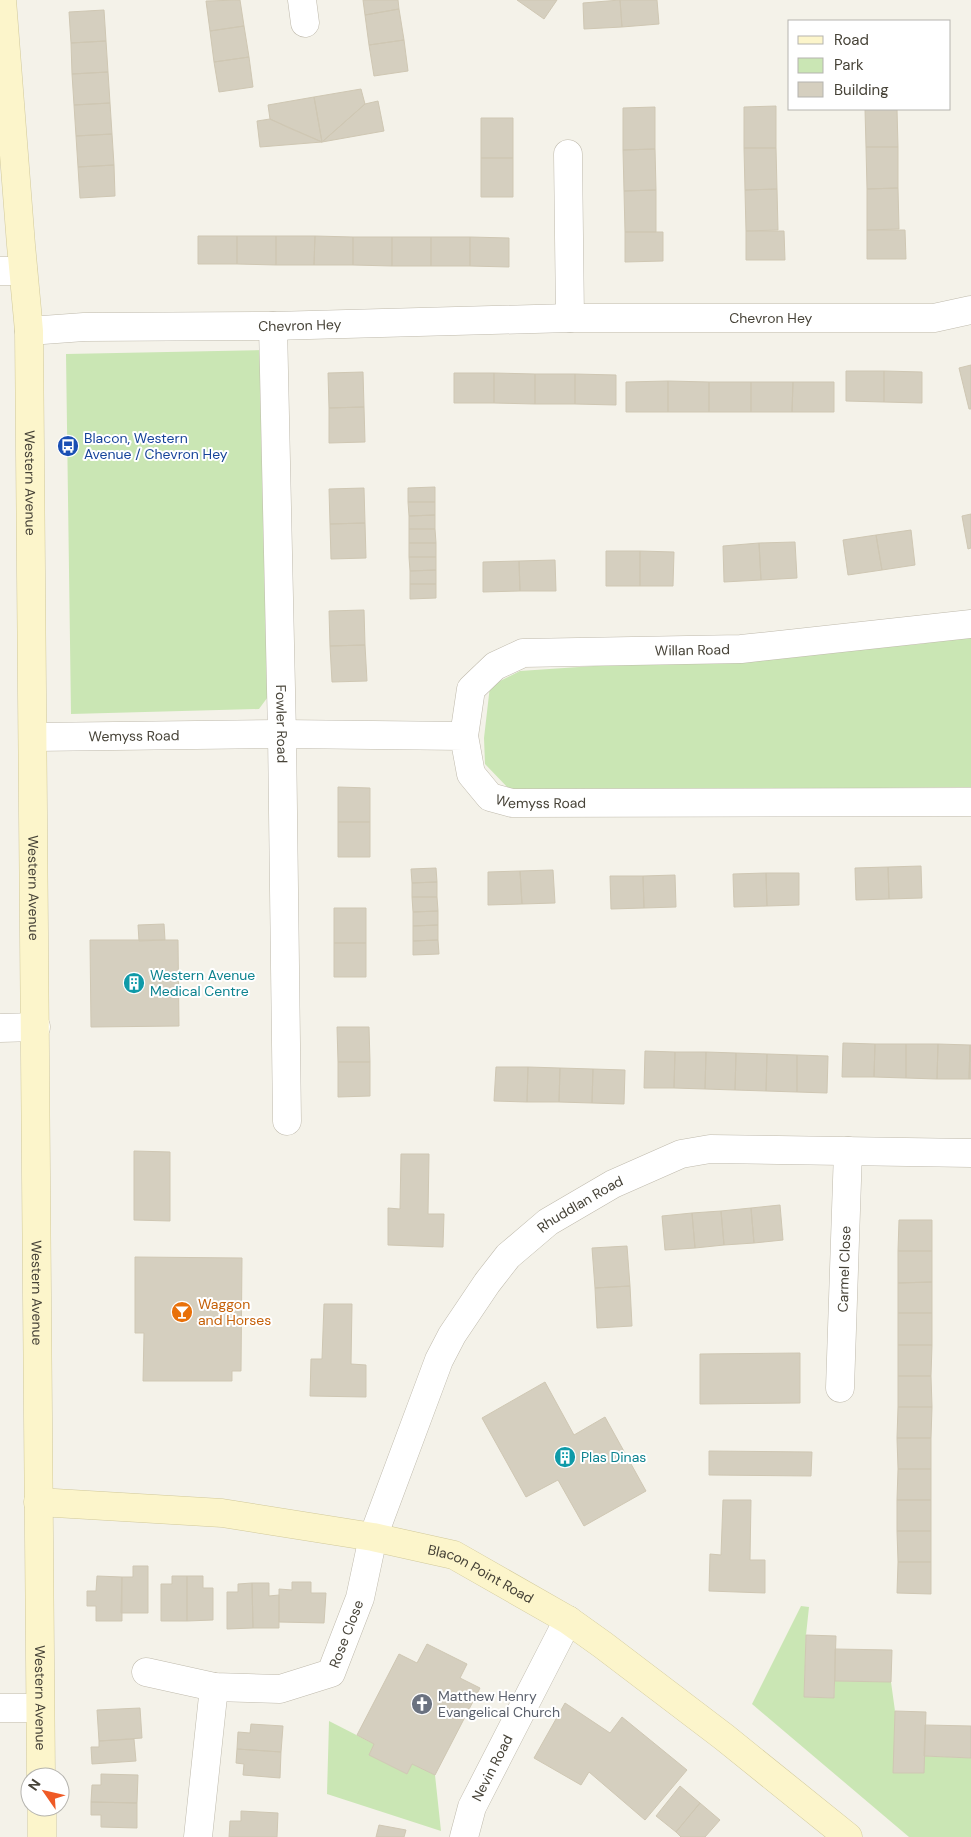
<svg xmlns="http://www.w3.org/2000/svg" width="971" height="1837" font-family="'DM Sans',sans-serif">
<rect width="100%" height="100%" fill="#f4f2e9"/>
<path fill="#cae6b4" d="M264 350 270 694 259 709 71 714 66 354Z
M971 633V787L512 792 485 764 484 738 490 686 520 671 921 644Z
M801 1606 809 1607 806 1635 804 1697 834 1698 835 1681 891 1682 895 1711 894 1772 924 1773V1756L971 1758V1837H909L752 1704Z
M329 1721 374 1744 369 1755 407 1774 412 1764 435 1775 441 1831 327 1794Z"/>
<path fill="#d5cfbf" stroke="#cfc7b3" d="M240 0 244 26 210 31 206 1Z
M363 0H398L399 9 365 15Z
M517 0H557L544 19Z
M620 0 622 27 584 29 583 3Z
M620 0H657L659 24 622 27Z
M399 9 404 40 369 45 365 15Z
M104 10 106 41 71 43 69 12Z
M244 26 249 57 214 62 210 31Z
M404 40 408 71 374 76 369 45Z
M106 41 108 72 72 74 71 43Z
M249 57 253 87 219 92 214 62Z
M108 72 110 103 74 105 72 74Z
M361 89 365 104 322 142 314 97Z
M314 97 322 142 270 119 268 105Z
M378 101 384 131 322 142 365 104Z
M110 103 112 134 76 136 74 105Z
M776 106V148H744V107Z
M655 107V149L623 150V108Z
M865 109H897L898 147H866Z
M481 118H513V158H481Z
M270 119 289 128 322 142 260 147 257 121Z
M112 134 114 165 78 167 76 136Z
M866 147H898V188L867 189Z
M744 148H776L777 189 745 190Z
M655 149 656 190 624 191 623 150Z
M481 158H513V197H481Z
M114 165 115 196 80 198 78 167Z
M898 188 899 229 867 230V189Z
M777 189 778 230 746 231 745 190Z
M656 190V232H625L624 191Z
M867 230H905L906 259H867Z
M746 231H784L785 260H746Z
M625 232H663V261L625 262Z
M198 236H237V264H198Z
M237 236H276V265L237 264Z
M276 236H315L314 265H276Z
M315 236 353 237V265H314Z
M353 237H392V266L353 265Z
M392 237H431V266H392Z
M431 237H470V266H431Z
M470 237 509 238V267L470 266Z
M971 365V409H969L959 368Z
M846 371H884V402L846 401Z
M884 371 922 372V403L884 402Z
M363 372 364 407 329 408 328 373Z
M454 373H494V403H454Z
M494 373 535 374V404L494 403Z
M535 374H575V404H535Z
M575 374 616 375V405L575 404Z
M668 381 709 382V412H668Z
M668 381V412H626V382Z
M709 382H751V412H709Z
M751 382H793L792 412H751Z
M793 382H834V412H792Z
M364 407 365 442 329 443V408Z
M435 487V502H408V488Z
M364 488 365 523 330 524 329 489Z
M408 502H435V515L409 516Z
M971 514V548L968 549 962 516Z
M435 515V529H409V516Z
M365 523 366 558 331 559 330 524Z
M409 529H435L436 543H409Z
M911 530 915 565 882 570 876 535Z
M876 535 882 570 848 575 843 540Z
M795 542 797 578 761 580 759 543Z
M409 543H436V557H409Z
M759 543 761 580 724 582 723 546Z
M606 551H640V586H606Z
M640 551 674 552 673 586H640Z
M409 557H436V570L410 571Z
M555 560 556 591H520L519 561Z
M519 561 520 591 483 592V562Z
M436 570V584H410V571Z
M410 584H436V598L410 599Z
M364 610 365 645 330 646 329 611Z
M365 645 367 681 332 682 330 646Z
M338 787 370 788V822H338Z
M338 822H370V857H338Z
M921 866 922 898 889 899 888 867Z
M888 867 889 899 856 900 855 868Z
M436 868 437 882 412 883 411 869Z
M553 870 555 903 522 904 520 871Z
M520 871 522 904 488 905V872Z
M766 873 767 906 734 907 733 874Z
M766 873H799V905L767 906Z
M675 875 676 907 644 908 643 876Z
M610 876H643L644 908 611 909Z
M437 882V897H412V883Z
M412 897H437L438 911 413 912Z
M334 908H366V943H334Z
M438 911V925L413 926V912Z
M164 924 165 940 139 941 138 925Z
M438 925V940L413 941V926Z
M90 940H178L179 1026 91 1027Z
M438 940 439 954 413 955V941Z
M334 943H366V977H334Z
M337 1027H369L370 1062H338Z
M843 1043 875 1044 874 1077H842Z
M875 1044H906V1078L874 1077Z
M906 1044H938L937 1079 906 1078Z
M938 1044 970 1045 969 1079H937Z
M970 1045H971V1079H969Z
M645 1051 675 1052 674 1088H644Z
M675 1052H706L705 1089 674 1088Z
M706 1052 736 1053 735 1090 705 1089Z
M736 1053 767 1054 766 1091 735 1090Z
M767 1054 797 1055V1092L766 1091Z
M797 1055 828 1056 827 1093 797 1092Z
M338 1062H370V1096L338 1097Z
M496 1067H528L527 1102 494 1101Z
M528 1067 560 1068 559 1102H527Z
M560 1068 593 1069 592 1103 559 1102Z
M593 1069 625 1070 624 1104 592 1103Z
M134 1151 170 1152V1221L134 1220Z
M401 1154H429L428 1214H444L443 1247 388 1245V1208L400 1209Z
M780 1205 783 1240 754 1243 751 1208Z
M751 1208 754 1243 724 1245 721 1211Z
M721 1211 724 1245 695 1248 692 1213Z
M692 1213 695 1248 665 1250 662 1216Z
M899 1220H932V1251H898Z
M627 1246 630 1286 595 1288 592 1248Z
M898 1251H932V1282L898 1283Z
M135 1257 242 1258 241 1371H232V1381H143L144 1333H135Z
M932 1282V1313H898V1283Z
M630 1286 632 1326 597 1328 595 1288Z
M324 1304H352L351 1364 366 1365V1397L310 1396 311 1359H322Z
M898 1313H932V1345H898Z
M898 1345H932L931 1376H898Z
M800 1353V1403L700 1404V1354Z
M898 1376H931L932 1407H898Z
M545 1382 574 1435 605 1417 646 1491 584 1526 558 1480 526 1497 482 1418Z
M898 1407H932L931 1438H897Z
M897 1438H931V1469H898Z
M709 1451 812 1452 811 1476 709 1475Z
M898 1469H931V1500H897Z
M723 1500H751L750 1560H765V1593L709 1591 710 1554 721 1555Z
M897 1500H931V1531H897Z
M897 1531H931V1562H898Z
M898 1562H931V1594L897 1593Z
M133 1566H148V1613H121L122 1577H133Z
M97 1576 122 1577V1621H96V1606H87V1591H96Z
M172 1576H187V1621H161V1584H172Z
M187 1576H203V1588H213V1620L187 1621Z
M292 1582H311V1593H326L324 1623 279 1622V1589L292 1590Z
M252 1583 253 1628 227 1629V1592H238V1584Z
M252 1583H269V1596L279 1595V1628H253Z
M806 1635 836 1636 834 1698 804 1697Z
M427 1644 467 1664 460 1678 480 1688 435 1775 412 1764 407 1774 369 1755 374 1744 357 1735 399 1654 417 1663Z
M835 1649 892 1650 891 1682 835 1681Z
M565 1703 610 1733 622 1717 687 1770 645 1820 589 1772 581 1785 534 1758Z
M140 1708 142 1738 99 1741 97 1710Z
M895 1711 926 1712 924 1773H893Z
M251 1724 283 1726 281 1752 237 1749 238 1732 250 1733Z
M925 1725 971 1726V1758L924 1756Z
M134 1739 136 1761 92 1764 91 1747H99V1741Z
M237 1749 281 1752 280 1778 243 1775 244 1764 236 1763Z
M101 1774 138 1775 137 1803 91 1802 92 1785H101Z
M680 1786 700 1803 676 1832 656 1816Z
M91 1802 137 1803V1828L101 1827V1815H91Z
M700 1803 720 1820 705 1837H681L676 1832Z
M241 1811 278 1813 277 1837H229L230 1821H241Z
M379 1825 406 1830 404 1837H376Z"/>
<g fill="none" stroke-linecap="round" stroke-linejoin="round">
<g stroke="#bfbaac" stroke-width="29">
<g id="street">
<path d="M302 0 305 23"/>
<path d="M568 154 570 318"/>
<path d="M0 271H23"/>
<path id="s1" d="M273 326 282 734 287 1121"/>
<path id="s2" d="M29 331 84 327 273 326 570 318H934L971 310"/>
<path id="s3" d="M464 736 471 689 495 666 523 653 741 649 971 624"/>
<path id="s4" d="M34 737 282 734 464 736 471 774 490 797 512 803 971 802"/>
<path d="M0 1028 36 1027"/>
<path id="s5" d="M840 1388 848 1151"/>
<path id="s6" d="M146 1672 214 1687 280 1689 331 1673 360 1598 373 1537 439 1360 452 1335 487 1283 508 1256 548 1222 613 1184 681 1154 710 1149 971 1153"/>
<path d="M0 1708H40"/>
<path d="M198 1837 214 1687"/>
<path id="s7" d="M464 1837 472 1807 568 1620"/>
</g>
</g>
<g stroke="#d1c99b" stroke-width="29">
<g id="secondary">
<path id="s8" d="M2 0 21 245 29 331 41 1777"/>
<path id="s9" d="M38 1502 222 1513 373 1537 454 1555 568 1620 603 1645 724 1737 848 1837"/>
<path d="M42 1807V1837"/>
</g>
</g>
<use href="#street" stroke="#fff" stroke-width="28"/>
<use href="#secondary" stroke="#fcf5cb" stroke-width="28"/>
</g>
<defs>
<g id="bus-disc" transform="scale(1.125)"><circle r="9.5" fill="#1a4fb4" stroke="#fff"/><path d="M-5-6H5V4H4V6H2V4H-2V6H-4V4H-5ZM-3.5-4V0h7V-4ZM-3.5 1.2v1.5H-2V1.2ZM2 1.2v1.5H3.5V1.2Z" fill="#fff"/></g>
<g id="building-disc" transform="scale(1.125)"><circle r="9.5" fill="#0f9aa8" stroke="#fff"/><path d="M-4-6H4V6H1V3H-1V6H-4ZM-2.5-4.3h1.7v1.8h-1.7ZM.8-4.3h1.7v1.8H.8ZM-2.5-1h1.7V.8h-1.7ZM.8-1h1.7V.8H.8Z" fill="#fff"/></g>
<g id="bar-disc" transform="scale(1.125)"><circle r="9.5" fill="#e8710a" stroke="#fff"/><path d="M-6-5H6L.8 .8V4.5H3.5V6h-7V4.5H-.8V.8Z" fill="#fff"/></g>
<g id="church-disc" transform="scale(1.125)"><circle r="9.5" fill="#6b7280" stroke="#fff"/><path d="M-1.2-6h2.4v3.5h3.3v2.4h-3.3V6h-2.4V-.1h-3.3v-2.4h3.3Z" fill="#fff"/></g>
</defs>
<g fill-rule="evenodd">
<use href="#bus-disc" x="68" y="446"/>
<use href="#building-disc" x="134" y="983"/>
<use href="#bar-disc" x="182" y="1312"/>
<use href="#building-disc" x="565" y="1457"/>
<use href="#church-disc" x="422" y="1704"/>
</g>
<g text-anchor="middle" stroke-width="4" stroke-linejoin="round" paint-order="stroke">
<g font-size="14" fill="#474338" stroke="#fff">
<text dy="5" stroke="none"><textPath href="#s2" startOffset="742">Chevron Hey</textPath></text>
<text dy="5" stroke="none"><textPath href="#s2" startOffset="271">Chevron Hey</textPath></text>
<text dy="5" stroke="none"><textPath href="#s8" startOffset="484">Western Avenue</textPath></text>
<text dy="5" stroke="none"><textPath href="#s3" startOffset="281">Willan Road</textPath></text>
<text dy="5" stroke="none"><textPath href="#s1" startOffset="398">Fowler Road</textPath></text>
<text dy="5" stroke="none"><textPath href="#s4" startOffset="100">Wemyss Road</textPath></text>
<text dy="5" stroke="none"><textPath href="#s4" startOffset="550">Wemyss Road</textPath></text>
<text dy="5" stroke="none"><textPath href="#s8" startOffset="889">Western Avenue</textPath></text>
<text dy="5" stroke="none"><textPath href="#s6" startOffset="735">Rhuddlan Road</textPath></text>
<text dy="5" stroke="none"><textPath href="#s5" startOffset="119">Carmel Close</textPath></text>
<text dy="5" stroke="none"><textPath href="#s8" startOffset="1294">Western Avenue</textPath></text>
<text dy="5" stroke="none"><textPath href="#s9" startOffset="452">Blacon Point Road</textPath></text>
<text dy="5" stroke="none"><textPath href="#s6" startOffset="231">Rose Close</textPath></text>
<text dy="5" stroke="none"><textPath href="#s8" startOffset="1699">Western Avenue</textPath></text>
<text dy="5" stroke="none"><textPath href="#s7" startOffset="75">Nevin Road</textPath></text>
</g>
<g font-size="14" fill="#164399" stroke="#fff" text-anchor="start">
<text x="84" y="443">Blacon, Western<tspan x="84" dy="16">Avenue / Chevron Hey</tspan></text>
</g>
<g font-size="14" fill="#0d838f" stroke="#fff" text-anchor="start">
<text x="150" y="980">Western Avenue<tspan x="150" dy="16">Medical Centre</tspan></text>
<text x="581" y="1462">Plas Dinas</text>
</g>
<g font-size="14" fill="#c56008" stroke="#fff" text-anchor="start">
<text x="198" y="1309">Waggon<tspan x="198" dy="16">and Horses</tspan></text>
</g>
<g font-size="14" fill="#5b616d" stroke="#fff" text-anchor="start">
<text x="438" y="1701">Matthew Henry<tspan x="438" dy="16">Evangelical Church</tspan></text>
</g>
</g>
<rect x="788" y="20" width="162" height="90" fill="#ffffff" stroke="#b5b4af"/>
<rect x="798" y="36" width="25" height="8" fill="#fcf5cb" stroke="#b5b4af"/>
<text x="834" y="45" font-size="15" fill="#474338">Road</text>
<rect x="798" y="58" width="25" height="15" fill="#cae6b4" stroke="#b5b4af"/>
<text x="834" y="70" font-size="15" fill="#474338">Park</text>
<rect x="798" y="82" width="25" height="15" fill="#d5cfbf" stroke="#b5b4af"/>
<text x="834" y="95" font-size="15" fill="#474338">Building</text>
<g transform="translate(45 1792) rotate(304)"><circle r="24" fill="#ffffff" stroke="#b5b4af"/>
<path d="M0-4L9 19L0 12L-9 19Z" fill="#ef5a26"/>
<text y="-8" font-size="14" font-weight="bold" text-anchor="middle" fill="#474338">N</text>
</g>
</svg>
